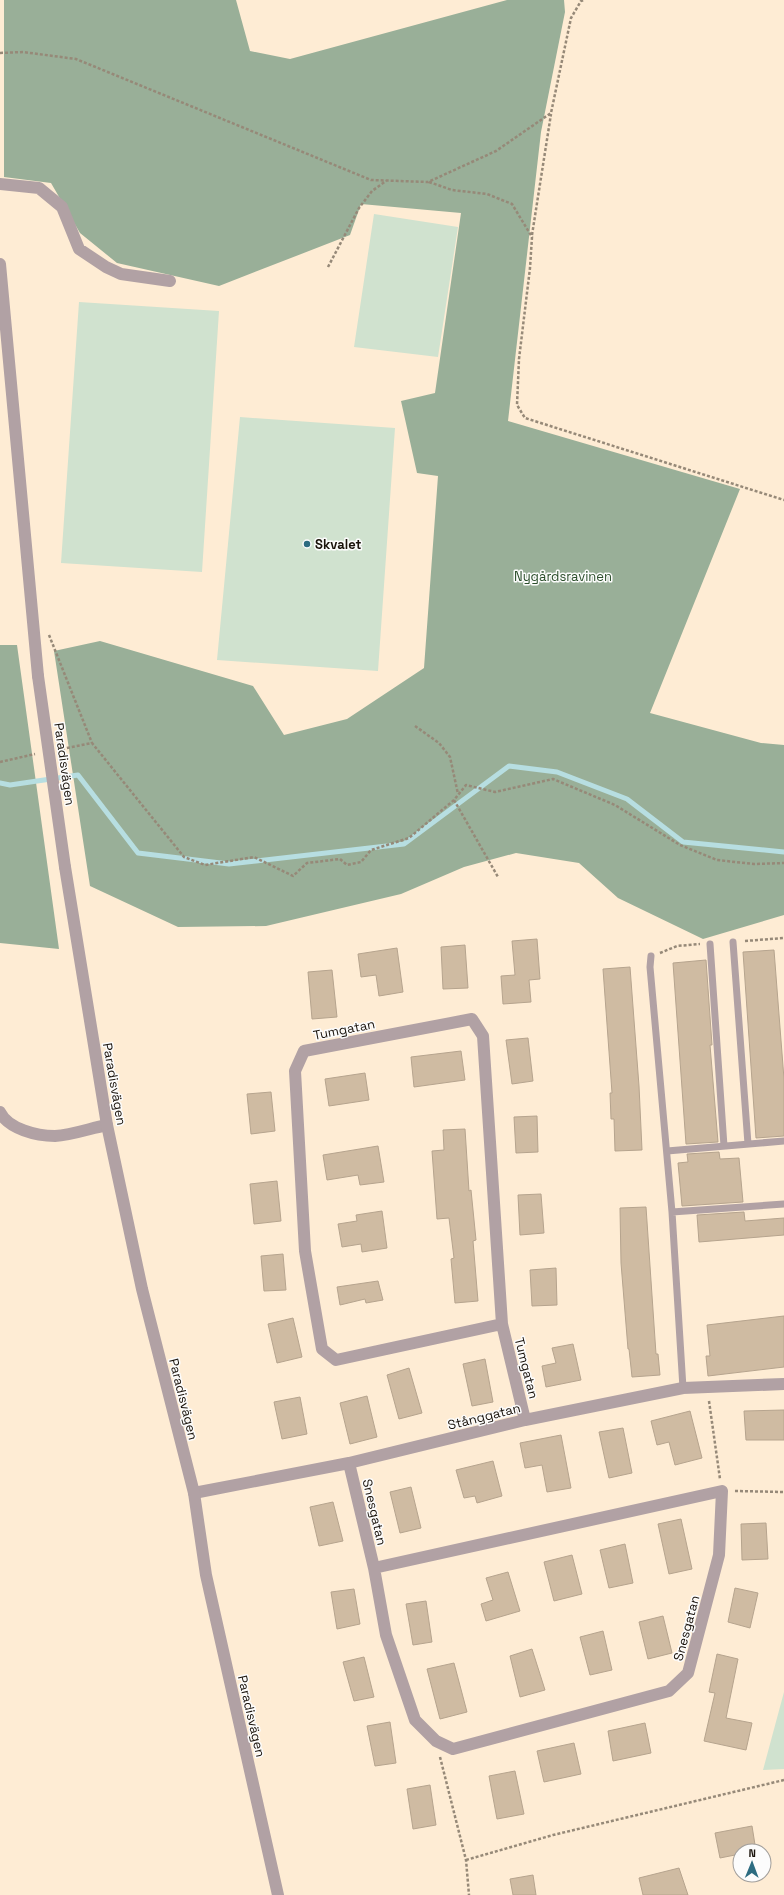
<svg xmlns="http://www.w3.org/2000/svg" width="784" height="1895" font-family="'Space Grotesk',sans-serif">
<rect width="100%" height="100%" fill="#feecd4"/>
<path fill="#d0e2cf" d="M374 214 458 227 438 357 354 347Z
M79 302 219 311 202 572 61 563Z
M240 417 395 428 378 671 217 660Z
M784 1692V1769L763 1770Z"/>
<path fill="#99af98" d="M4 0H236L250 51 290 59 507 0H564L565 12 541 132 508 421 740 489 650 713 761 743 784 745V915L703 939 618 898 579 863 516 853 464 867 401 894 266 926 178 927 90 886 54 651 100 641 253 686 284 735 347 719 424 668 438 476 417 473 401 401 435 393 461 213 361 204 350 235 219 286 117 263 80 233 51 183 4 177Z
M0 645H17L59 949 0 943Z"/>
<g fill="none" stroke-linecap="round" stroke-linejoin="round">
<path stroke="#b7dee1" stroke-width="5" d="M0 783 10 785 78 775 138 853 229 864 404 844 509 766 557 772 627 799 683 842 784 852"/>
</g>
<path fill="#cfbba2" stroke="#b6a48e" d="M537 939 540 979 529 980 531 1002 503 1004 501 976 515 975 512 941Z
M465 945 468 988 443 989 441 947Z
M397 948 403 992 379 996 376 975 361 977 358 954Z
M774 950 784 1079V1136L756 1138 743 952Z
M706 960 712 1045H710L718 1142 686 1144 673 963Z
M630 967 639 1086 642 1150 615 1151 614 1119H611L610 1093H612L603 969Z
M332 970 337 1017 312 1019 308 972Z
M528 1038 533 1081 512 1084 506 1040Z
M461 1051 465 1080 414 1087 411 1057Z
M365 1073 369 1100 329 1106 325 1079Z
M271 1092 275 1131 251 1134 247 1094Z
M537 1116 538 1152 516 1153 514 1117Z
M465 1129 469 1191 471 1190 476 1240 473 1241 478 1301 455 1303 451 1259 454 1258 449 1218 437 1219 432 1151 444 1150 443 1130Z
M378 1146 384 1182 360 1185 358 1175 327 1180 323 1155Z
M719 1152 720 1159 739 1158 743 1202 682 1206 678 1163 688 1162 687 1154Z
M277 1181 281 1221 254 1224 250 1184Z
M541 1194 544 1233 520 1235 518 1195Z
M646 1207 656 1354H658L660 1375 632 1377 629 1349H628L621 1263 620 1208Z
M382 1211 387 1248 362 1252 361 1244 342 1247 338 1224 357 1221 356 1215Z
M744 1212 745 1221 784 1218V1235L699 1242 697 1215Z
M283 1254 286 1290 264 1291 261 1256Z
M556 1268 557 1305 532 1306 530 1270Z
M378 1281 383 1300 366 1303 365 1299 340 1305 337 1287Z
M784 1316V1367L708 1376 706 1356H710L707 1325Z
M293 1318 302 1357 277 1363 268 1324Z
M573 1344 581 1380 546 1387 542 1366 556 1363 552 1348Z
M485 1359 493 1402 472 1406 463 1364Z
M409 1368 422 1413 399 1419 387 1375Z
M367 1396 377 1437 350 1444 340 1403Z
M300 1397 307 1434 282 1439 274 1402Z
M784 1410V1440H746L744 1411Z
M690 1411 702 1458 675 1465 669 1442 657 1445 651 1421Z
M623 1428 632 1473 609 1478 599 1432Z
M561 1435 571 1488 547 1492 542 1465 525 1468 520 1443Z
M493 1461 502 1496 477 1503 475 1496 464 1498 456 1470Z
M411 1487 421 1528 400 1533 390 1492Z
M333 1502 343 1541 319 1546 310 1507Z
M681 1519 692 1569 669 1574 658 1524Z
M766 1523 768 1559 742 1560 741 1524Z
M625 1544 633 1583 609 1588 600 1550Z
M572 1555 582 1594 554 1601 544 1562Z
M508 1572 520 1611 486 1621 481 1604 493 1600 486 1578Z
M735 1588 758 1593 750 1628 728 1622Z
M354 1589 360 1624 337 1629 331 1592Z
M426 1601 432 1642 413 1645 406 1604Z
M663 1616 672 1653 648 1659 639 1622Z
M603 1631 612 1670 590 1675 580 1637Z
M532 1649 545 1690 520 1697 510 1656Z
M717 1654 738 1659 726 1718 752 1723 746 1750 704 1741 715 1693 709 1692Z
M364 1657 374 1697 354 1701 343 1662Z
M454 1663 467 1712 440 1719 427 1669Z
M390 1722 396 1763 375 1766 367 1726Z
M645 1723 651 1753 613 1761 608 1731Z
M574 1743 581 1774 544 1782 537 1751Z
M515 1771 524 1814 497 1819 489 1776Z
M430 1785 436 1825 413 1829 407 1789Z
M752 1826 756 1851H740V1854L720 1858 715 1833Z
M679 1868 688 1895H643L639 1878Z
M533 1875 536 1895H513L510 1879Z"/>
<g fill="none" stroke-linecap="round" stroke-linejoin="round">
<path stroke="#968978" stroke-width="2.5" stroke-dasharray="3 2" stroke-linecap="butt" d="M0 53 23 52 76 59 371 180 428 182 496 151 551 113 571 18 581 1 584 0
M429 182 452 190 487 194 512 204 532 237 530 268 519 359 517 405 525 418 784 500
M532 235 551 114
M328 267 359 208 372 191 386 181
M49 635 92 743
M415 726 439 743 450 757 458 794
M62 749 92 743 184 857 205 865 254 857 293 876 307 863 340 859 347 865 361 862 371 850 409 838 454 800 466 785 495 792 553 779 615 805 680 845 717 860 754 864 784 863
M0 762 35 754
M454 800 498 877
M745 941 784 938
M660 953 677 946 700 944
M709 1401 720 1479
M735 1491 784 1492
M440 1757 466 1860 469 1895
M466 1860 553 1835 784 1780"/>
<path stroke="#b1a1a4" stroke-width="7" d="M733 942 748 1144
M710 944 724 1146
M651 956 650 967 672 1212 683 1388
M667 1151 784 1141
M672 1212 784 1204"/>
<path stroke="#b1a1a4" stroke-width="12" d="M0 184 39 188 62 207 79 249 106 267 121 274 170 281
M0 1112C8 1129 37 1136 55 1136 72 1135 91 1128 107 1125
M502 1324 483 1036 472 1019 304 1051 295 1071 305 1251 322 1349 336 1360 502 1324 525 1420
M349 1463 374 1568 722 1491 719 1555 688 1673 669 1691 453 1749 436 1741 415 1720 386 1635 374 1568
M194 1493 349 1463 525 1420 683 1388 784 1384"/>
<path stroke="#b1a1a4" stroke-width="12" d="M0 264 38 676
M65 867 107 1125 142 1289 194 1493 206 1575 278 1895"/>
<path stroke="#b1a1a4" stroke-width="12" d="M38 676 65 867"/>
</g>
<circle fill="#2d6c81" stroke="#fcfcfc" stroke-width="1.5" cx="307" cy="544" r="4"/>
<g text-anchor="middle" stroke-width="3" stroke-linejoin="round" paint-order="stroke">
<g font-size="13" font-weight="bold" fill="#19120a" stroke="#fcfcfc" text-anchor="start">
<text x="315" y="549">Skvalet</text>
</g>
<g font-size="13" fill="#2b4e2b" stroke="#fcfcfc">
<text x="563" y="581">Nygårdsravinen</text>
</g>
<g font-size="13" fill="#19120a" stroke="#fcfcfc">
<text transform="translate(65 764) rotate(82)" y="5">Paradisvägen</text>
<text transform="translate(344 1029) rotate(-11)" y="5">Tumgatan</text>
<text transform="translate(115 1084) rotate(80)" y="5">Paradisvägen</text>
<text transform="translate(527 1368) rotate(76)" y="5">Tumgatan</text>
<text transform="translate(184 1399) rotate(76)" y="5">Paradisvägen</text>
<text transform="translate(484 1416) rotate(-14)" y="5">Stånggatan</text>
<text transform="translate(375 1512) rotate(77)" y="5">Snesgatan</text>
<text transform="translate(686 1628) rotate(-75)" y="5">Snesgatan</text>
<text transform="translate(252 1716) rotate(77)" y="5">Paradisvägen</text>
</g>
</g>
<g transform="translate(752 1863) rotate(1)"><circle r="19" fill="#fcfcfc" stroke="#a19e9b"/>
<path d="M0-3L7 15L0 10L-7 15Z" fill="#2d6c81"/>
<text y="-6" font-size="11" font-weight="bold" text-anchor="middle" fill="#19120a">N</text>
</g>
</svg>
